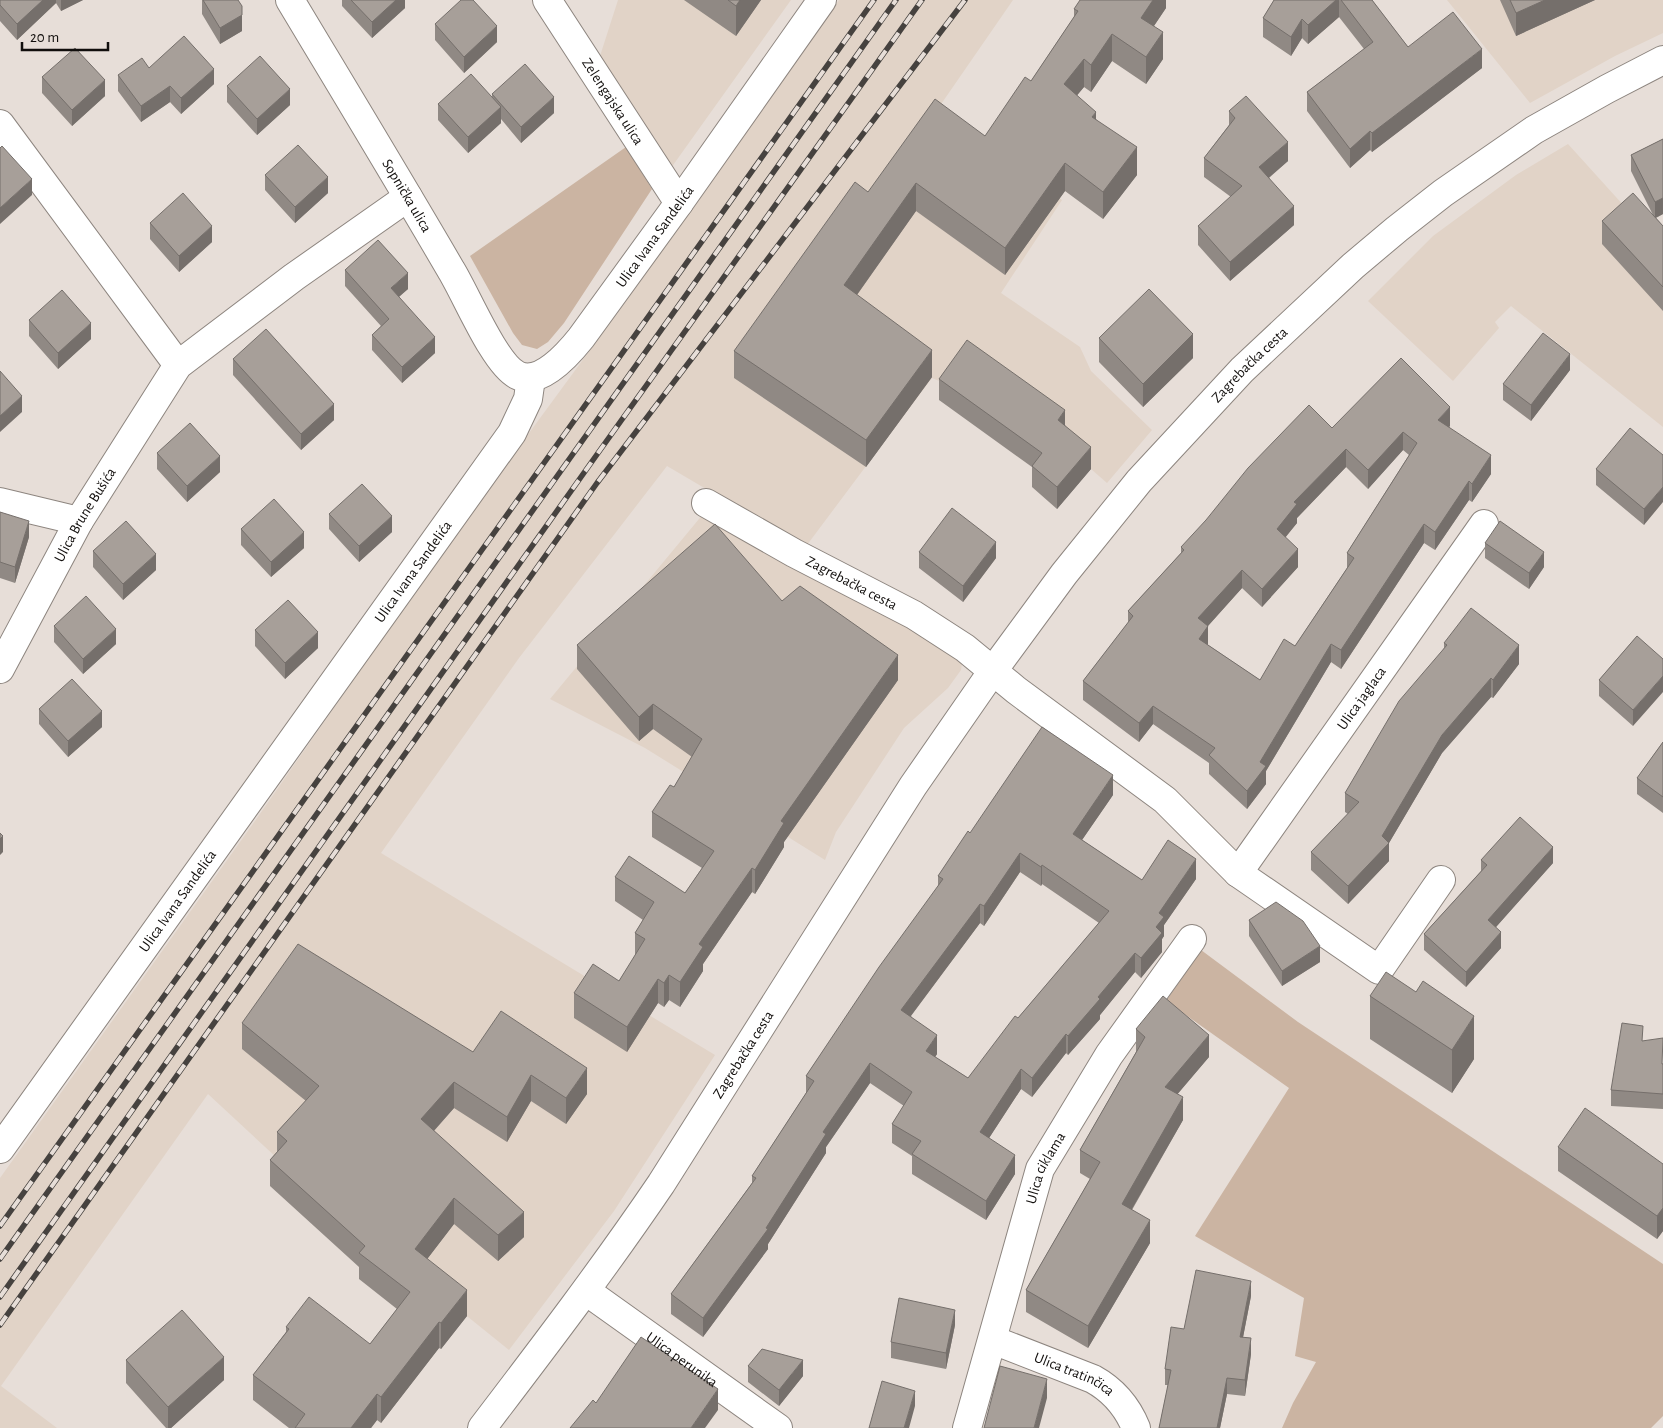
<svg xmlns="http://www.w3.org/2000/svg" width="1663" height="1428" font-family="'Alegreya Sans',sans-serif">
<rect width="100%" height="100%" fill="#e7ded8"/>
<path fill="#e1d3c7" d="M618 0H791L671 168 600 56Z
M839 0H1013L937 110 1062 200 1001 293 1080 347 1091 371 1152 430 1107 483 1091 469 949 385 932 378 807 545 955 649 963 658 961 670 948 688 904 728 836 832 825 860 645 748 550 699 718 496 667 466 519 658 381 853 715 1055 614 1211 509 1350 447 1300 277 1158 208 1094 1 1386 57 1428H0V1178L255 821 458 530 626 301Z
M1447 0H1663V33L1615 56 1530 103Z
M1568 144 1663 249V427L1511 306 1495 322 1499 328 1453 381 1368 301 1433 236 1516 175Z"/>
<path fill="#cbb4a2" d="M626 147 652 189 564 323 548 342 537 349 522 345 513 333 470 256Z
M1201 950 1298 1022 1663 1264V1416L1651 1428H1282L1293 1403 1316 1362 1295 1356 1304 1298 1195 1236 1289 1088 1166 1001Z"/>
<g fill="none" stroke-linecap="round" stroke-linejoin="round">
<g stroke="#8d857f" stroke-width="30">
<g id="street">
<path id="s1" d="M547 0 679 203"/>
<path d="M0 124 178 365"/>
<path d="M0 502 79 521"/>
<path id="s2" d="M706 503 794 553 914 615 965 648 1016 690 1165 800 1238 873 1379 970 1441 880"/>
<path id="s3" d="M0 669 79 521 178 365 294 277 408 197"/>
<path id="s4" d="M1238 873 1484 524"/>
<path id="s5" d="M0 1149 512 433 528 399 531 378"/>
<path id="s6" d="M586 1291 778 1428"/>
<path id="s7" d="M993 1340 1093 1379C1113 1390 1127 1406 1136 1428"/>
<path id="s8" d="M967 1428 1040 1169 1109 1055 1192 939"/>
</g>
</g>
<g stroke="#8d857f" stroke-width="30">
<g id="secondary">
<path id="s9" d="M290 0C344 90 398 179 451 270 466 294 494 363 517 375 540 387 569 353 581 338L679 203 822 0"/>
<path id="s10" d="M482 1428C543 1348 604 1268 661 1184L913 786 992 672 1064 574 1139 481 1242 370 1353 266 1397 229 1443 193 1534 130 1607 89 1663 60"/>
</g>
</g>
<use href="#street" stroke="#fff" stroke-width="28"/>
<use href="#secondary" stroke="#fff" stroke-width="28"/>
<g stroke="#46423f" stroke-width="5.5">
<path id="rail" d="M0 1226 874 0
M0 1259 896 0
M0 1297 598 453 922 0
M0 1325 597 483 965 0"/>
</g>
<use href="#rail" stroke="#e7ded8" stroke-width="4" stroke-dasharray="11" stroke-linecap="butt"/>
</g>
<path fill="#908984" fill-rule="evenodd" d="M0 0H83L61 11 56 3 17 40 0 21Z
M202 0H238L242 31 220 44 202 14Z
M342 0H405V8L372 38 342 6Z
M684 0H761L736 36Z
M1166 0V8L1154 26 1163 59 1146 84 1112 61 1091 92 1084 87 1077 95 1096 119 1137 175 1103 219 1065 191 1005 275 916 211 857 295 932 377 866 467 734 378V351L868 192 985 136 1031 81 1074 17V9Z
M1274 0H1372L1408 47 1482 68 1372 152 1370 150 1350 168 1307 111V92L1364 49 1339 17 1308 44 1302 38 1291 56 1263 37V18Z
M1500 0H1595L1516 36Z
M435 24 497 42 464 73 435 40Z
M149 68 214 84 181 114 170 102 141 122 118 91V75Z
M42 77 105 96 72 126 42 93Z
M227 86 290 105 257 135 227 102Z
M492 94 554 113 521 143 501 119V123L468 153 438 120V104L492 97Z
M1229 111 1288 161 1269 178 1294 225 1230 281 1198 245V226L1231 197 1204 177V158L1229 125Z
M1663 139V214L1656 218 1663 226V311L1602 244V221L1653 215 1631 171V155Z
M265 175 328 193 295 223 265 190Z
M150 223 212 242 179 272 150 239Z
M345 270 408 289 398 297 435 353 402 383 372 350V335L381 326 345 286Z
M29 320 91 339 58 369 29 336Z
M1099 338 1193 358 1143 407 1099 362Z
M233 359 334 420 301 450 233 375Z
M1570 370 1531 421 1503 400V384Z
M939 379 1065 425 1091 469 1057 509 1032 487V467L939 400Z
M1450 426 1449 427 1491 474 1472 502 1469 500 1435 550 1424 543 1341 669 1331 662 1266 771V784L1247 809 1209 774V763L1153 724 1139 742 1083 700V681L1128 623V611L1181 553V547L1332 428ZM1403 450 1409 455 1347 553V568L1295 646 1260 680 1208 645V626L1242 588 1262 607 1298 567 1285 537 1297 523V518L1346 467 1368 489Z
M157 453 220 472 187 502 157 469Z
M1663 455 1644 525 1596 485V469Z
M0 512 29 537 15 583 0 578Z
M329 514 392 532 359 562 329 529Z
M241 529 304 548 271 577 241 545Z
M1485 543 1544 567 1529 589 1485 558Z
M93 551 156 570 123 600 93 567Z
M919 552 996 558 963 602 919 568Z
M782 601 898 680 784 842V847L755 894 752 892 703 964V971L680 1007 669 1000 664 1007 658 1003 627 1052 574 1018V993L619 981 635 956V933L643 920 615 901V877L685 893 702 868 652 837V812L674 787 692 757 653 729 639 741 577 669V645Z
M54 626 116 644 83 674 54 642Z
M255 630 318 648 285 679 255 646Z
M1637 636 1633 726 1599 696V680Z
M1444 643 1519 664 1493 698 1491 697 1442 753 1389 843V861L1348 904 1311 870V852L1348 814 1345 812V793L1444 648Z
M39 709 102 727 68 757 39 724Z
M1663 742V813L1637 794V778Z
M1113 795 1082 840 1142 880 1196 879 1164 925V936L1162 939V952L1141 978 1135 972 1100 1015V1019L1068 1055 1066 1053 1032 1097 1021 1089 989 1138 1015 1174 986 1220 912 1174V1156L892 1143V1124L904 1106 870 1083 826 1147V1153L768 1244V1249L703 1337 671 1314V1294L752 1183V1176L806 1093V1076L938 887V876L970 833ZM1020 872 1041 886 1042 884 1099 923 1018 1018 968 1078 935 1057 937 1054 911 1016 980 923 984 926Z
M1481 860 1553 863 1496 927 1501 948 1466 987 1424 950V934L1481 871Z
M1249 920 1320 962 1282 986 1249 936Z
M1416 992 1474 1059 1452 1093 1370 1039V996Z
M242 1023 473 1052 587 1094 566 1124 531 1101 507 1142 454 1108 434 1131 524 1237 498 1261 454 1224 427 1259 467 1316 441 1349 439 1348 381 1423 377 1420 371 1428H289L253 1400V1375L286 1332V1327L370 1344 397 1309 359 1279V1267L270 1186V1160L277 1152V1132L306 1101 242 1049Z
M1136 1029 1209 1057 1177 1094 1183 1120 1132 1210 1150 1243 1088 1348 1026 1312V1290L1090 1179 1080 1173V1150L1136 1052Z
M1643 1041 1663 1064V1109L1611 1106V1090Z
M1558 1147 1663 1164V1231L1657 1239 1558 1171Z
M1251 1296 1243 1337 1251 1354 1245 1396 1227 1394 1220 1428H1159L1168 1385H1165V1369L1184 1329Z
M955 1325 946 1369 891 1358V1342Z
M126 1360 224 1380 171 1428H166L126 1383Z
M748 1366 803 1376 779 1406 748 1382Z"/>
<path fill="#756f6b" d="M43 0H56V3L17 40V24Z
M61 0H83L61 11Z
M396 0H405V8L372 38V22Z
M740 0H761L736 36V6Z
M1153 0H1166V8L1141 45V18Z
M1336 0H1339V17L1308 44V25Z
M1545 0H1595L1516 36V13Z
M242 15V31L220 44V28Z
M1302 19V38L1291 56V37Z
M497 26V42L464 73V57Z
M1163 32V59L1146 84V57Z
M1112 34V61L1091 92V65Z
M1482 49V68L1372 152V133Z
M1084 59V87L1064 111V84Z
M214 69V84L181 114V98Z
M105 80V96L72 126V110Z
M170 86V102L141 122V106Z
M290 89V105L257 135V119Z
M554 97V113L521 143V127Z
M501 107V123L468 153V137Z
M1096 112V139L1092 117Z
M1370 131V150L1350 168V149Z
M1288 142V161L1259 186V167Z
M1137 147V175L1103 219V192Z
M1065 163V191L1005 275V248Z
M328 177V193L295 223V207Z
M32 179V195L0 224V208Z
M916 183V211L844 313V285Z
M1663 198V214L1655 218V202Z
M1294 206V225L1230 281V262Z
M212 226V242L179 272V256Z
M408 273V289L391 304V288Z
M91 323V339L58 369V353Z
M1193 334V358L1143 407V384Z
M435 337V353L402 383V367Z
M932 350V377L866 467V440Z
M1570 354V370L1531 421V405Z
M22 396V412L0 432V416Z
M334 404V420L301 450V434Z
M1450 407V426L1438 438V420Z
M1065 410V432L1058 420Z
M1403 432V450L1368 489V470Z
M1091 447V469L1057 509V487Z
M1346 449V467L1297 518V523L1277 548V529L1294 502Z
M1491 455V474L1472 502V484Z
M220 456V472L187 502V486Z
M1469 481V500L1435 550V532Z
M1663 487V502L1644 525V509Z
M392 516V532L359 562V546Z
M29 521V537L15 583V567Z
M1424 524V543L1341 669V650Z
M304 532V548L271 577V562Z
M996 542V558L963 602V586Z
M1298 549V567L1262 607V589Z
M1544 552V567L1529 589V573Z
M156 554V570L123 600V584Z
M1242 570V588L1198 637V618Z
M1208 626V644L1199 658V639Z
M116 629V644L83 674V659Z
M318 632V648L285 679V663Z
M1331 644V662L1266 771V784L1247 809V791L1260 762Z
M1519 645V664L1493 698V680Z
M898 655V680L784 842V847L755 894V870L781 821Z
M1663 676V692L1633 726V710Z
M1491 678V697L1442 753 1389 843V861L1348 904V886L1382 836 1442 735Z
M653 704V729L639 741V717Z
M1153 706V724L1139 742V723Z
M102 711V727L68 757V741Z
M1113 775V795L1073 853V834Z
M3 836V852L0 855V839Z
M1553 847V863L1488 936V920Z
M1020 853V872L984 926V906Z
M1196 859V879L1164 925V936L1162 939V952L1141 978V958L1156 927 1159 913Z
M1042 865V884L1041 886V867Z
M752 868V892L703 964V971L680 1007V982L699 944Z
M980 904V923L901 1029V1010Z
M1501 932V948L1466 987V972Z
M1320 946V962L1282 986V971Z
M1135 953V972L1100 1015V1019L1068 1055V1036L1098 997Z
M669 975V1000L664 1007V983Z
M658 979V1003L627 1052V1027Z
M1474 1016V1059L1452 1093V1050Z
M1066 1034V1053L1032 1097V1078Z
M937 1035V1054L926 1071V1051Z
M1209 1035V1057L1165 1109V1087Z
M870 1063V1083L826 1147V1153L768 1244V1249L703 1337V1318L766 1228 823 1132Z
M587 1068V1094L566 1124V1098Z
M1021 1069V1089L980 1152V1132Z
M531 1075V1101L507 1142V1117Z
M454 1082V1108L421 1145V1119Z
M1183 1097V1120L1122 1226V1204Z
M1015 1155V1174L986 1220V1201Z
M454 1198V1224L415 1275V1249Z
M1663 1208V1231L1657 1239V1216Z
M524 1212V1237L498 1261V1235Z
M1150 1220V1243L1088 1348V1326Z
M1251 1281V1296L1240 1353V1337Z
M467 1290V1316L441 1349V1323Z
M955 1310V1325L946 1369V1353Z
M439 1322V1348L381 1423V1397Z
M1251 1338V1354L1245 1396V1380Z
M224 1357V1380L171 1428H168V1407Z
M803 1360V1376L779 1406V1390Z
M1227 1378V1394L1220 1428H1217Z
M1047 1379V1398L1039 1428H1034Z
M718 1389V1410L705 1428H691Z
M915 1391V1406L909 1428H904Z
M377 1394V1420L371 1428H351Z"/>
<path fill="#a79f99" stroke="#756f6b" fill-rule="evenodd" d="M0 0H43L17 24 0 5Z
M203 0H238L242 6V15L220 28Z
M351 0H396L372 22Z
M461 0H473L497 26 464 57 435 24Z
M728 0H740L736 6Z
M1080 0H1153L1141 18 1163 32 1146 57 1112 34 1091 65 1084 59 1064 84 1096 112 1092 117 1137 147 1103 192 1065 163 1005 248 916 183 844 285 932 350 866 440 734 351 855 182 868 192 935 99 985 136 1025 77 1031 81 1078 11 1074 9Z
M1274 0H1336L1308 25 1302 19 1291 37 1263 18Z
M1341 0H1372L1408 47 1453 12 1482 49 1372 133 1370 131 1350 149 1307 92 1373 42Z
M1510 0H1545L1516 13Z
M184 36 214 69 181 98 170 86 141 106 118 75 142 58 149 68Z
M75 48 105 80 72 110 42 77Z
M260 56 290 89 257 119 227 86Z
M525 64 554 97 521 127 492 94Z
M471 74 501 107 468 137 438 104Z
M1246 96 1288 142 1259 167 1294 206 1230 262 1198 226 1242 186 1204 158 1235 118 1229 111Z
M1663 139V198L1655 202 1631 155Z
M298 145 328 177 295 207 265 175Z
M2 146 32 179 0 208V148Z
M183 193 212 226 179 256 150 223Z
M1633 193 1663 226V287L1602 221Z
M378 240 408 273 391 288 435 337 402 367 372 335 389 319 345 270Z
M1149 289 1193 334 1143 384 1099 338Z
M62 290 91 323 58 353 29 320Z
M266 329 334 404 301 434 233 359Z
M1543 333 1570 354 1531 405 1503 384Z
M967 340 1065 410 1058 420 1091 447 1057 487 1032 466 1042 453 939 379Z
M1401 358 1450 407 1438 420 1491 455 1472 484 1469 481 1435 532 1424 524 1341 650 1331 644 1260 762 1266 766 1247 791 1209 755 1215 748 1153 706 1139 723 1083 681 1133 616 1128 611 1184 550 1181 547 1206 520 1248 468 1309 405 1332 428ZM1403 432 1417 443 1347 553 1354 558 1295 646 1284 639 1260 680 1199 639 1208 626 1198 618 1242 570 1262 589 1298 549 1277 529 1297 504 1294 502 1346 449 1368 470Z
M0 371 22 396 0 416Z
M190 423 220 456 187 486 157 453Z
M1630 428 1663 455V487L1644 509 1596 469Z
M362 484 392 516 359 546 329 514Z
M274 499 304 532 271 562 241 529Z
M952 508 996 542 963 586 919 552Z
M0 512 29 521 15 567 0 562Z
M126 521 156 554 123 584 93 551Z
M1500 521 1544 552 1529 573 1485 543Z
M715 524 782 601 800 586 898 655 781 821 784 823 755 870 752 868 699 944 703 947 680 982 669 975 664 983 658 979 627 1027 574 993 593 964 619 981 645 939 635 933 654 902 615 877 629 856 685 893 714 851 652 812 670 785 674 787 702 739 653 704 639 717 577 645Z
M86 596 116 629 83 659 54 626Z
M288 600 318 632 285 663 255 630Z
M1471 608 1519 645 1493 680 1491 678 1442 735 1382 836 1389 843 1348 886 1311 852 1359 802 1345 793 1399 701 1447 645 1444 643Z
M1637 636 1663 659V676L1633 710 1599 680Z
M72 679 102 711 68 741 39 709Z
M1042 727 1113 775 1073 834 1142 880 1168 840 1196 859 1159 913 1164 917 1156 927 1162 933 1141 958 1135 953 1098 997 1100 999 1068 1036 1066 1034 1032 1078 1021 1069 980 1132 1015 1155 986 1201 912 1154 921 1141 892 1124 912 1092 870 1063 823 1132 826 1134 766 1228 768 1229 703 1318 671 1294 756 1178 752 1176 814 1081 806 1076 879 967 943 879 938 876 968 831 970 833ZM1020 853 1041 867 1042 865 1109 911 1018 1018 1015 1016 968 1078 926 1051 937 1035 901 1010 980 904 984 906Z
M1663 742V797L1637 778Z
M1520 817 1553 847 1488 920 1501 932 1466 972 1424 934 1487 865 1481 860Z
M0 833 3 836 0 839Z
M1276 902 1303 921 1320 946 1282 971 1249 920Z
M298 944 473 1052 501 1011 587 1068 566 1098 531 1075 507 1117 454 1082 421 1119 524 1212 498 1235 454 1198 415 1249 467 1290 441 1323 439 1322 381 1397 377 1394 351 1428H295L305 1414 253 1375 289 1329 286 1327 309 1297 370 1344 410 1292 359 1253 365 1246 270 1160 287 1141 277 1132 319 1086 242 1023Z
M1386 972 1416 992 1423 981 1474 1016 1452 1050 1370 996Z
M1163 996 1209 1035 1165 1087 1183 1097 1122 1204 1150 1220 1088 1326 1026 1290 1100 1162 1080 1150 1145 1037 1136 1029Z
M1622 1023 1643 1026 1642 1041 1663 1038 1662 1064H1663V1094L1611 1090Z
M1585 1108 1663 1164V1208L1657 1216 1558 1147Z
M1196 1270 1251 1281 1240 1337 1251 1338 1245 1380 1227 1378 1217 1428H1159L1171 1370 1165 1369 1171 1327 1184 1329Z
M899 1298 955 1310 946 1353 891 1342Z
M182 1310 224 1357 168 1407 126 1360Z
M641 1337 718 1389 691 1428H570L593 1400 596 1403Z
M762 1349 803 1360 779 1390 748 1366Z
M1000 1366 1047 1379 1034 1428H984Z
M882 1381 915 1391 904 1428H869Z"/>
<g text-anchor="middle" stroke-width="4" stroke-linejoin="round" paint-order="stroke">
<g font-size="15" fill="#110e0c" stroke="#e7ded8">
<text dy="5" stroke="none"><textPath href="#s1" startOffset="121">Zelengajska ulica</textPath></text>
<text dy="5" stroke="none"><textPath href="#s9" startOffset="228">Sopnička ulica</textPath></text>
<text dy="5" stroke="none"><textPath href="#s9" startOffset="644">Ulica Ivana Sandelića</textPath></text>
<text dy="5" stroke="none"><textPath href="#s10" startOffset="1314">Zagrebačka cesta</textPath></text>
<text dy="5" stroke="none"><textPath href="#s3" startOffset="176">Ulica Brune Bušića</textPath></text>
<text dy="5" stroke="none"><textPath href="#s5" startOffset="710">Ulica Ivana Sandelića</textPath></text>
<text dy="5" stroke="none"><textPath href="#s2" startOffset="166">Zagrebačka cesta</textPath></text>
<text dy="5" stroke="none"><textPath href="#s4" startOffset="214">Ulica jaglaca</textPath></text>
<text dy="5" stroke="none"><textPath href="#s5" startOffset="305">Ulica Ivana Sandelića</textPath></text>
<text dy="5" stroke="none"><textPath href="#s10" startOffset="456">Zagrebačka cesta</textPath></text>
<text dy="5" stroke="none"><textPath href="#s8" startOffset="272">Ulica ciklama</textPath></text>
<text dy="5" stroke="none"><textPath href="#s6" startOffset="118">Ulica perunika</textPath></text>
<text dy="5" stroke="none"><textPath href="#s7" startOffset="88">Ulica tratinčica</textPath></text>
</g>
</g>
<path d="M22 42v8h86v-8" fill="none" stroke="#110e0c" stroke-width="2.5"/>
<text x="30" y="42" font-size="15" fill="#110e0c" stroke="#e7ded8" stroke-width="4" paint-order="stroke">20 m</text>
</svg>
